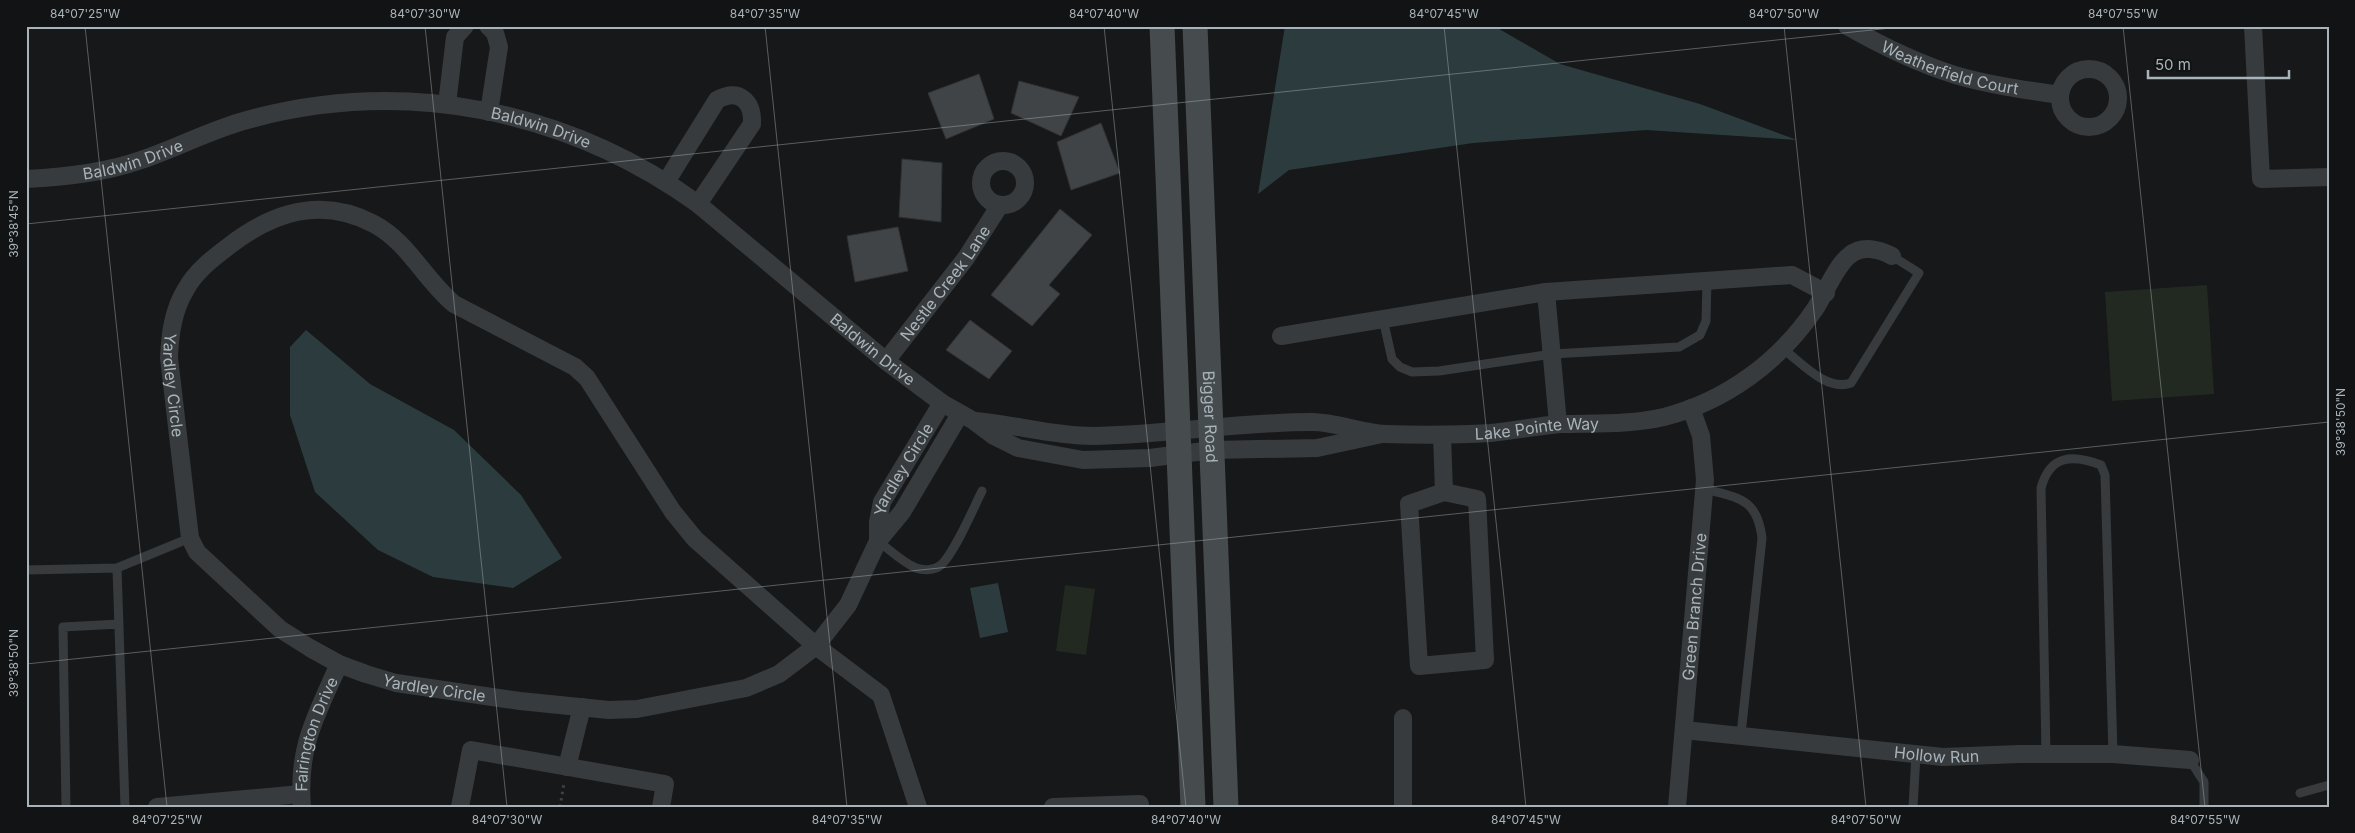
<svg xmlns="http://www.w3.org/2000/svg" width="2355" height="833" font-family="Inter,sans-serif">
<rect width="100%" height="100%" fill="#171819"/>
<path fill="#222921" d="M2207 285 2214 394 2112 401 2105 292Z
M1065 585 1095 589 1086 655 1056 651Z"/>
<path fill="#2c3c3e" d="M1285 26H1494L1560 64 1700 104 1797 140 1646 130 1473 143 1289 170 1258 194Z
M306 330 370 384 454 430 521 495 562 558 513 588 433 577 378 550 315 492 290 415V347Z
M998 583 1008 632 980 638 970 588Z"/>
<path fill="#414446" stroke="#313235" d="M979 74 994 119 946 139 928 93Z
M1019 81 1079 97 1061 136 1011 113Z
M1101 123 1120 173 1071 190 1057 142Z
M902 159 942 163 941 222 899 217Z
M1060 209 1092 235 1049 285 1060 294 1032 326 991 295Z
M898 227 908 271 855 282 847 236Z
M970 320 1012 351 989 379 946 350Z"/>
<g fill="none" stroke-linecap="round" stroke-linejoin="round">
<path stroke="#3e4245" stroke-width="3" stroke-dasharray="2.5 4" stroke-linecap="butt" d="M560 807 564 783"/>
<path stroke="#383b3e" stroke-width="9" d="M1383 319 1392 359 1400 367 1412 372 1439 371 1552 354 1679 347 1700 335 1706 321 1707 281
M1783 349C1801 362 1826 392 1851 383L1919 273 1892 256
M1705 489C1739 498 1757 498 1762 538L1741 734
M878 541C890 550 902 562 916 568 924 571 935 570 941 565 955 552 973 509 982 491
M117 568 125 807
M26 570 117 568 190 538
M2046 754 2041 488C2050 455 2072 454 2101 465L2105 475 2113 754
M2190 760 2204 782V807
M2300 793 2329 785
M66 807 63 627 119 624
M1913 807 1916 755"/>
<g stroke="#383b3e" stroke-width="18">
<path d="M488 26 495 33 499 47 489 112"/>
<path id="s1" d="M1847 26C1882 46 1917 63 1955 75 1989 85 2025 90 2060 95"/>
<path d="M2253 26 2261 179 2329 177"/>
<circle cx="2089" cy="98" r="29"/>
<path d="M447 104 455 37 465 26"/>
<circle cx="1003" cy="183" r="22"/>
<path id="s2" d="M26 179C65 177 104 173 141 160 177 148 210 130 247 120 404 77 566 109 698 204L886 361 942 403 974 421 994 436 1018 448 1083 460 1150 458 1212 450 1317 448 1382 434"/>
<path d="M666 182 717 100C739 88 753 101 752 124L698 204"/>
<path d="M1546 292 1558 424"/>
<path d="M1281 336 1546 292 1792 275 1826 293"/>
<path id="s3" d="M886 361 966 258 1000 205"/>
<path id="s4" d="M974 421C1014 424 1052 436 1093 436 1166 435 1238 422 1312 422 1336 422 1361 433 1385 434 1420 435 1455 435 1490 433 1513 431 1536 426 1560 424 1594 423 1630 425 1664 417 1726 401 1779 362 1815 309 1825 294 1836 265 1850 255 1862 245 1879 249 1892 256"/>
<path d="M1442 435 1444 492 1477 499 1485 660 1419 666 1409 504 1444 492"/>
<path id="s5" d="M878 541V522L882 502 942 403"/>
<path d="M1403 718V807"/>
<path id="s6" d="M1684 730 1943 757 2019 754H2113L2190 760"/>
<path d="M567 767 582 707"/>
<path d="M157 807 301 794"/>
<path id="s7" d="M302 807C297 747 316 716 339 664"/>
<path d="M460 807 471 750 665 784 661 807"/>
<path id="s8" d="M918 807 881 695 816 646 695 539 673 512 587 378 575 367 454 304C425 280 408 242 374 224 321 196 273 212 229 246 213 258 196 271 186 289 173 310 170 334 169 358L190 538 197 552 280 629 310 648 339 664 366 674 396 683 520 701 609 710 637 709 746 688 779 674 816 646 848 605 878 541 902 512 960 414"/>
<path d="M1053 807 1140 804"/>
<path id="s9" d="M1677 807 1705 480 1701 436 1691 408"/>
</g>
<g stroke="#464b4e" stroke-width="25">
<path d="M1162 26 1193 807"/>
<path id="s10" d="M1195 26 1226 807"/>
</g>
</g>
<path fill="none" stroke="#a8b4ba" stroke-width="1" stroke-opacity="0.45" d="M85 26 167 807M425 26 507 807M765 26 847 807M1104 26 1186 807M1444 26 1526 807M1784 26 1866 807M2123 26 2205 807M26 224 1910 26M26 664 2329 422"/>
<g text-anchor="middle" stroke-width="4.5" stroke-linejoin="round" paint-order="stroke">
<g font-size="16" fill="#a8b4ba" stroke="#121314">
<text dy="6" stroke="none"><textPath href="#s1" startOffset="112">Weatherfield Court</textPath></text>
<text dy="6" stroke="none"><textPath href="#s2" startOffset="529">Baldwin Drive</textPath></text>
<text dy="6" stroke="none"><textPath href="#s2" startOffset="109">Baldwin Drive</textPath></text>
<text dy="6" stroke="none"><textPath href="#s3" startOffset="98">Nestle Creek Lane</textPath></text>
<text dy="6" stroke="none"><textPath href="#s2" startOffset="932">Baldwin Drive</textPath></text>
<text dy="6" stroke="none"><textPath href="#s8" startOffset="1138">Yardley Circle</textPath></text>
<text dy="6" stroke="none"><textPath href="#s10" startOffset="391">Bigger Road</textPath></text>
<text dy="6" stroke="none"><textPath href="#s4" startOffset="566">Lake Pointe Way</textPath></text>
<text dy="6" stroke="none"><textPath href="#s5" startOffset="78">Yardley Circle</textPath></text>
<text dy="6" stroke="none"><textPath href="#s9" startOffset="201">Green Branch Drive</textPath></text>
<text dy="6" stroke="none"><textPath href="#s8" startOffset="1588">Yardley Circle</textPath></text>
<text dy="6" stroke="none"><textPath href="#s7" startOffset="75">Fairington Drive</textPath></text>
<text dy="6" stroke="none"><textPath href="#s6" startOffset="254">Hollow Run</textPath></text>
</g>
</g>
<rect width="2355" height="833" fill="none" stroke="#121314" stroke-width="55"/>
<path d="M2148 70v8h141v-8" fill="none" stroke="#a8b4ba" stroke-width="2.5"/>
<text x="2155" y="70" font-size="15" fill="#a8b4ba" stroke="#121314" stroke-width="4" paint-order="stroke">50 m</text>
<rect x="28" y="28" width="2300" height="778" fill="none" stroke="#a8b4ba" stroke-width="2"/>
<g font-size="12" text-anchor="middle" fill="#a8b4ba">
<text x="85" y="18">84°07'25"W</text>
<text x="425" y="18">84°07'30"W</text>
<text x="765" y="18">84°07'35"W</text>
<text x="1104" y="18">84°07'40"W</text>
<text x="1444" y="18">84°07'45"W</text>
<text x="1784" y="18">84°07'50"W</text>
<text x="2123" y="18">84°07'55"W</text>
<text transform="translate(14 224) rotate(-90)" y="4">39°38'45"N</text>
<text transform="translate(2341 422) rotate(-90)" y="4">39°38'50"N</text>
<text transform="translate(14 663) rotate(-90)" y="4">39°38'50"N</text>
<text x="167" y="824">84°07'25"W</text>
<text x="507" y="824">84°07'30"W</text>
<text x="847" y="824">84°07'35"W</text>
<text x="1186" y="824">84°07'40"W</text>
<text x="1526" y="824">84°07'45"W</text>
<text x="1866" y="824">84°07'50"W</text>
<text x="2205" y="824">84°07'55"W</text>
</g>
</svg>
